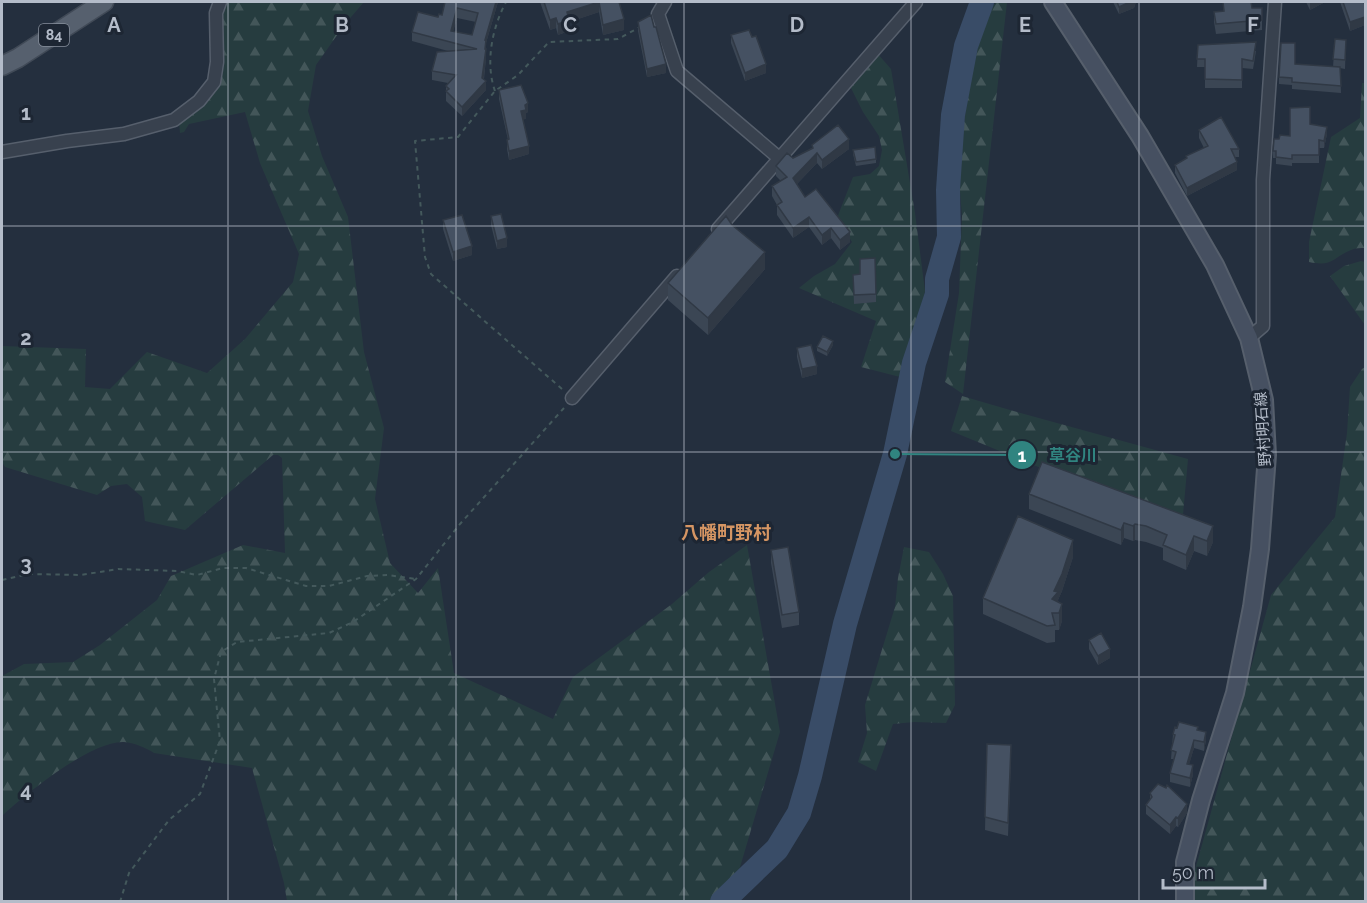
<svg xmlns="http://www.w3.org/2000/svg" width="1367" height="903" font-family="Raleway,'Noto Sans JP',sans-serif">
<defs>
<pattern id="forest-firs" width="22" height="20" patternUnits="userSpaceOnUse" patternTransform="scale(1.5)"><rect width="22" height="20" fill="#263c3f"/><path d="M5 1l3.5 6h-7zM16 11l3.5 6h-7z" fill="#435659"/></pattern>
</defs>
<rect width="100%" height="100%" fill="#242f3e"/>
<path fill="url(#forest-firs)" d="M223 2H364L345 24 316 65 308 111 322 156 348 217 364 352 384 428 375 499 390 563 418 593 438 568 454 673 553 719 573 677 672 604 709 572 747 545 780 732 730 901H287L284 883 252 768 154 753C145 747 134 743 124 742 92 740 24 795 2 816V676L24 664 73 662 100 645 157 600 171 576 243 545 285 553 282 458 278 455H273L185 530 145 521 142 497 127 484 111 486 97 495 5 467 2 462V346L86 349 85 387 110 389 147 352 207 373 245 339 293 282 299 254 260 163 245 112 189 124 184 132 180 133 179 121 222 69 223 53 220 25Z
M996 2H1007L963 394 945 382 959 293 962 216 958 167 969 87 978 27Z
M877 53 891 69 915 213 925 291 908 379 861 367 876 321 799 288 814 276 835 264 852 242 837 218 853 177 870 174 879 166 882 150 879 136 863 112 849 84Z
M1362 83H1366L1365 248C1361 248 1355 248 1351 250 1332 258 1333 267 1309 262V242L1331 137 1360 118Z
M1361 261 1365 262V325L1330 276 1344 266Z
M1365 367V901H1194L1192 881 1271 595 1335 517 1347 433 1350 387 1362 369Z
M962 396 1010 410 1188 459 1182 526 951 431Z
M904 547 929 552 943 574 953 596 955 705 946 723 914 722 893 724 876 771 858 762 867 733 865 705 895 607 898 578Z"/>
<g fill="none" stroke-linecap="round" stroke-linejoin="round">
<path stroke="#394c67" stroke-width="24" d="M722 902 777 849 799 813 810 776 845 624 895 454 914 363 937 294V279L949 237 948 190 953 115 966 46 982 2"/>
<g stroke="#565f6c" stroke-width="15">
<path id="minor" d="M665 2 658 14 677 71 779 158
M2 152 67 141 124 134 174 120 199 101 214 82 217 62 216 13 220 2
M718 229 916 2
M1249 338 1263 326V180L1275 2
M572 398 677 276"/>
</g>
<g stroke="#565f6c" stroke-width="20">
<path id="secondary" d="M1053 2 1140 136 1215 265 1249 338 1264 400 1267 455 1260 549 1252 607 1235 693 1201 800 1185 862V902"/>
</g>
<g stroke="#414a57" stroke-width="21">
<path id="primary" d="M2 66 18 58 104 2"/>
</g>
<path stroke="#44595c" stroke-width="2" stroke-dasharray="4.5 4.5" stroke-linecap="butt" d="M495 91C485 63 492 28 506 2
M562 389 431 274 425 257 415 141 458 137 495 91 518 75 549 42 618 39 640 27
M2 580 29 574 81 575 118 569 177 571 197 575 223 568H246L306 586H329L367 576 388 575 416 579
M120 902 129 873 169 820 200 794 220 741 214 679 221 652 237 642 329 633 353 622 416 579 460 524 564 408"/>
<use href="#minor" stroke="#38414e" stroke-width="12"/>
<use href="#secondary" stroke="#465061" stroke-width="16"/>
<use href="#primary" stroke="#56606e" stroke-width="18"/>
</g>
<path fill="#3b4654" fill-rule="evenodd" d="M445 2H498L486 43V58L484 79 486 90 462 116 446 101V86L448 83 432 80V71L448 51 412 41V32L442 15ZM457 18 476 22 472 35 453 31Z
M540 2H619L624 30 603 35 599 12 569 22V31L558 35 556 28 550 30Z
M1113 2H1136L1134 8 1119 14Z
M1223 2H1251L1252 8H1262V30L1216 34 1214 22V12L1223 11Z
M1306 2H1325L1310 10Z
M1340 2H1364L1365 5V25L1350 31Z
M638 22 666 73 647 77 638 31Z
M731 35 766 73 745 81 731 43Z
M1335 39 1346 40 1345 69 1340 68 1341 93 1292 89V85L1279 84V77L1295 64 1333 67Z
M1198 45 1256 51 1253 69 1242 68V88H1205V67H1197Z
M499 90 528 112 526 113V119H523L529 154 509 160 507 149V140H508L499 99Z
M1310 124 1327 134 1324 148H1319V163H1292V166L1276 164V158H1273V151L1279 139 1290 136Z
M1199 130 1239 149V157H1235L1237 170 1187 196 1175 173V165L1186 159V156L1204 148 1199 138Z
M812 145 849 149 822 169 817 163 797 184 805 197 850 242 840 250 831 238 822 245 809 227 793 238 777 215V205L772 196V186L781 181 776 176V166L812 149Z
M853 150 876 159V163L856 166 853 154Z
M491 216 507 247 497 249 491 225Z
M443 220 472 255 453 261 443 229Z
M732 225 765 269 708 335 668 300V283Z
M853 275 876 294V302L854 304Z
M833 345 827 356 817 351V347Z
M797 348 817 374 802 378 797 357Z
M1042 462 1213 542 1207 556 1194 551 1186 570 1163 560V548L1146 542 1135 540 1133 541 1124 538 1121 545 1029 509V494Z
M771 550 799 612V625L782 628 771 563Z
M1073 557 1062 591 1058 600 1062 621 1059 630H1055V642L1047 643 983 614V598Z
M1089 640 1110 658 1098 665 1089 649Z
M1198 731 1206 740 1204 751 1194 748 1189 764 1193 774 1190 787 1170 782V773L1174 759H1171L1173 734Z
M987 744 1011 758 1008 836 985 830Z
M1150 793 1187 813 1178 827 1176 826 1170 834 1146 814V805L1150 800Z"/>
<path fill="#303945" d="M496 2H498L486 43V58L483 84 486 81V90L462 116V107L482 78 485 58V40Z
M599 2V12L569 22V31L558 35V24L567 12Z
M1130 2H1136L1134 8 1119 14V7Z
M1310 2H1325L1310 10Z
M457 8V18L451 40V31Z
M1365 17V25L1350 31V22Z
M556 18V28L550 30V20Z
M624 19V30L603 35V25Z
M666 64V73L647 77V69Z
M766 64V73L745 81V73Z
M528 103V112L526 113V119L521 120V111L525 105Z
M1327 127V134L1324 148V141Z
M849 139V149L822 169V160Z
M529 146V154L509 160V151Z
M817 153V163L793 188V178Z
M1237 162V170L1187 196V188Z
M809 217V227L793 238V228Z
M831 228V238L822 245V235Z
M850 232V242L840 250V240Z
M507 238V247L497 249V241Z
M472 246V255L453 261V252Z
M765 252V269L708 335V318Z
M833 341V345L827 356V352Z
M817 366V374L802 378V369Z
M1124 523V538L1121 545V530Z
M1135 524V540L1133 541V526Z
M1213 526V542L1207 556V541Z
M1194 536V551L1186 570V555Z
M1073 540V557L1062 591 1058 600V609L1052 599 1054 591Z
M1062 604V621L1059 630V613Z
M1110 649V658L1098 665V656Z
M1206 732V740L1204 751V742Z
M1194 740V748L1187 772V764Z
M1193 765V774L1190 787V778Z
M1187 804V813L1178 827V818Z
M1176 817V826L1170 834V825Z"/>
<path fill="#455162" stroke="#303945" stroke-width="1.5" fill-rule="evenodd" d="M445 2H496L485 40H486L485 49H486L482 78 486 81 462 107 446 91 449 89 446 86 456 75 432 71 437 52 477 49 412 32 418 12 438 17 439 14 442 15ZM457 8 478 13 472 35 451 31Z
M544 2H619L624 19 603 25 599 2 567 12 569 20 558 24 556 18 550 20Z
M1117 2H1130L1119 7Z
M1223 2H1251L1252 8H1262V20L1216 24 1214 12 1224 11Z
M1343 2H1364L1365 5V17L1350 22Z
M651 15 654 27H656L666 64 647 69 638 22Z
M749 30 752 37 756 36 766 64 745 73 731 35Z
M1335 39 1346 40 1345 60 1333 59Z
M1256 42 1253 61 1242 59V80L1205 79V59H1197L1198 45Z
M1281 43H1295V64L1340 67 1341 86 1292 82V78L1279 77Z
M521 85 528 103 525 105 526 110 521 111 529 146 509 151 507 140 509 139 499 90Z
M1310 107V124L1327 127 1324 141 1319 140V155H1292V159L1276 157V151H1273L1274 139H1279L1280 135 1290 136V108Z
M1221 117 1239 149H1231L1237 162 1187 188 1175 165 1187 158 1186 156 1208 146 1199 130Z
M838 125 849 139 822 160 817 153 793 178 805 197 816 189 850 232 840 240 831 228 822 235 809 217 793 228 777 205 782 202 772 186 787 177 776 166 787 153 793 158 813 148 812 145Z
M875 147 876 159 856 162 853 150Z
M501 214 507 238 497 241 491 216Z
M462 215 472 246 453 252 443 220Z
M726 216 732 225 765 252 708 318 668 283Z
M875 258 876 294 854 295 853 275 860 274V259Z
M823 336 833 341 827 352 817 347Z
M811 345 817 366 802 369 797 348Z
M1042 462 1213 526 1207 541 1194 536 1186 555 1163 545 1167 535 1146 526 1135 524 1133 526 1124 523 1121 530 1029 494Z
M1018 516 1073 540 1062 574 1054 591 1058 592 1052 599 1062 604 1059 613H1052L1055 625 1047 626 983 598Z
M788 547 799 612 782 615 771 550Z
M1101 633 1110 649 1098 656 1089 640Z
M1179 722 1198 727 1197 730 1206 732 1204 742 1194 740 1187 764 1193 765 1190 778 1170 773 1176 752 1171 750 1175 735 1173 734 1175 727 1177 728Z
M987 744 1011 745 1008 823 985 817Z
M1158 784 1166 788 1167 785 1187 804 1178 818 1176 817 1170 825 1146 805 1152 797 1150 793Z"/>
<path fill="none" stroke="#b4bcc9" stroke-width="1.5" stroke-opacity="0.55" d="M228 2V902M456 2V902M684 2V902M911 2V902M1139 2V902M2 226H1366M2 452H1366M2 677H1366"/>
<g text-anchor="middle" stroke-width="6" stroke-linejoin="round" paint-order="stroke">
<rect fill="#1d2633" stroke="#878f9c" stroke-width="1.5" x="39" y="24" width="30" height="22" rx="4.5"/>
<g font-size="14" font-weight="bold" fill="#b4bcc9">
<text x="54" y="40">84</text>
</g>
<g font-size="15" fill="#b4bcc9" stroke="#1d2633">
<text transform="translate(1263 429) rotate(-94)" y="5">野村明石線</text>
</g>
<g font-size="18" font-weight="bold" fill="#d59563" stroke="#1d2633">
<text x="726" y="539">八幡町野村</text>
</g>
</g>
<g font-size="20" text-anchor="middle" font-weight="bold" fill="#b4bcc9" stroke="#1d2633" stroke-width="6" stroke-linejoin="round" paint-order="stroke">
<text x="114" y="32">A</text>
<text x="342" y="32">B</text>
<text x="570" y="32">C</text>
<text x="797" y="32">D</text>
<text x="1025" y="32">E</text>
<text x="1253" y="32">F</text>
<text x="26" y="120">1</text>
<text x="26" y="345">2</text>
<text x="26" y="571">3</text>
<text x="26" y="797">4</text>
</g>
<path fill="none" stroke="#308480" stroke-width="2" d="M895 454L1022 455"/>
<g fill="#308480" stroke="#1d2633" stroke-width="2">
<circle cx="895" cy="454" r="6"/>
<circle cx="1022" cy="455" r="15"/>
</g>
<g font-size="18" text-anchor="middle" font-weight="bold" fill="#fff">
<text x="1022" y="462">1</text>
</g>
<g font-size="16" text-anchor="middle" font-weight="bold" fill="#308480" stroke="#1d2633" stroke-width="6" stroke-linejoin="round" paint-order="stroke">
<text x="1073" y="461">草谷川</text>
</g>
<rect width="1367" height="903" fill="none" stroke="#b4bcc9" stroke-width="6"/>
<path d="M1163 879v9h102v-9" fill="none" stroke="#b4bcc9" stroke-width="3"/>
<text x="1172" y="879" font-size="18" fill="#b4bcc9" stroke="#1d2633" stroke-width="4.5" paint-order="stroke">50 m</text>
</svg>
